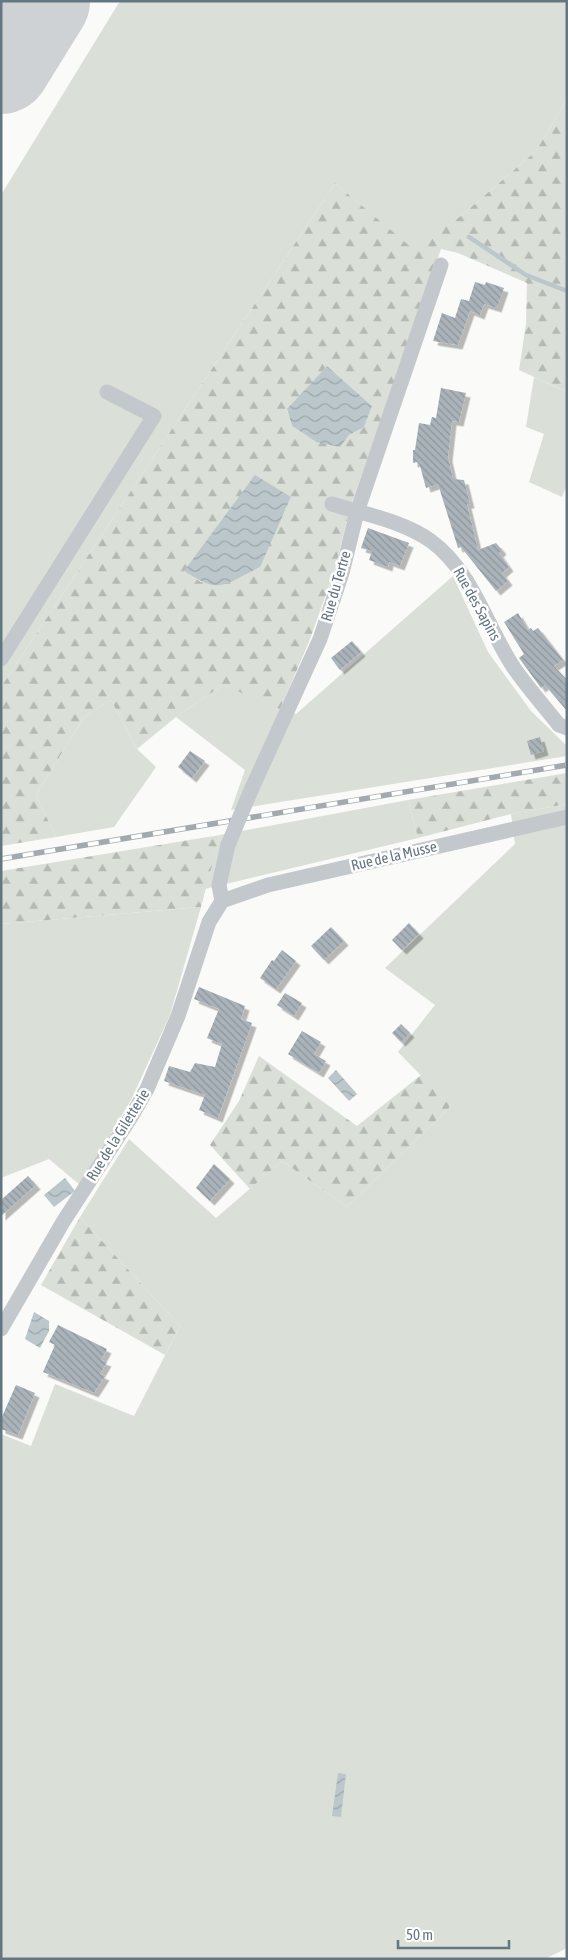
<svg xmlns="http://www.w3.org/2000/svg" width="568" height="1960" font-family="'Asap Condensed',sans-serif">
<defs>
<pattern id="forest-firs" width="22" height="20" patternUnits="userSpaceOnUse" patternTransform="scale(1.25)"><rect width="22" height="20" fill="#dadfd7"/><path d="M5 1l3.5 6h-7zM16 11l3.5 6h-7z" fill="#b4b9b4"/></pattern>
<pattern id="water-waves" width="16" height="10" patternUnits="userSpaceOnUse" patternTransform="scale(1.25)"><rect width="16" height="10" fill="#bbc7cb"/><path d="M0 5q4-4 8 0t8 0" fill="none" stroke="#9ca6aa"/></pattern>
<pattern id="building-back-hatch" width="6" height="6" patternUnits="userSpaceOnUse" patternTransform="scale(1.25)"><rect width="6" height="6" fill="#aab3b9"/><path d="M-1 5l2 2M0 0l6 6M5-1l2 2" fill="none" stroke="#8e969c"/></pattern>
<filter id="shadow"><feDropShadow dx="4.5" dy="4.5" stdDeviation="0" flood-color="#0004"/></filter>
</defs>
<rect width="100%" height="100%" fill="#fafaf8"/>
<path fill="#dadfd7" d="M120 1H567V99L536 151 461 216 412 249 335 183 1 687V195Z
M534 377 567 392V485L562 497 529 482 544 434 526 427Z
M453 576 488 652 531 711 567 746V756L231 810 245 770 176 717 223 685 296 714Z
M111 700 137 749 156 767 114 827 56 837 36 795 84 717Z
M408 800 418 838 205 889 220 835Z
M567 804V1948L545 1959H1V1434L31 1446 55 1384 134 1416 180 1326 80 1217 129 1139 216 1218 282 1161 347 1207 451 1106 398 1052 435 1005 385 968 515 844 511 814Z
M201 907 170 1015 131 1100 80 1185 49 1159 1 1178V924Z"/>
<path fill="url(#forest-firs)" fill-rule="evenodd" d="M567 99V392L519 370 526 324 527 283 458 253 441 249 351 505 334 572 309 642 280 709 223 685 176 717 137 749 111 700 84 717 36 795 56 837 1 846V687L335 183 412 248 461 216 536 151ZM327 366 372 406 364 427 349 435 316 442 292 426 287 410ZM291 497 284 513 201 582 184 571Z
M567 773V804L511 814 418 838 408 800Z
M220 835 201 907 1 924V871Z
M259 1056 357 1126 421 1075 451 1106 347 1207 282 1161 250 1189 210 1145 239 1101Z
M80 1217 180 1326 165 1355 41 1285Z"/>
<path fill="url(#water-waves)" d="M327 366 372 406 364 427 349 435 340 447 316 442 292 426 287 409Z
M255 475 291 497 260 567C223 585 220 595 184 571Z
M336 1070 357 1094 349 1101 328 1078Z
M65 1178 75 1191 54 1207 44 1195Z
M34 1312 49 1321V1331L40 1348 25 1339Z
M338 1773 346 1774 341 1817 332 1816Z"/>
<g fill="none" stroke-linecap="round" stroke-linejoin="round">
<path stroke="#bbc7cb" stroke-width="4.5" d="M469 237 526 275 567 291"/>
<path stroke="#ced2d4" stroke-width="100" d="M1 64 40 1"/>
</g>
<path fill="url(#building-back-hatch)" filter="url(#shadow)" d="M475 282 485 285 486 282 504 288 497 308 484 304 480 315 470 311 458 345 433 341 442 313 455 318 461 299 469 301Z
M441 388 466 393 459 422 452 421 448 457 453 479 464 480 470 504H467L478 550 496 543 502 550 499 553 509 567 502 573 508 581 496 591 461 547 458 548 438 484 426 488 420 466 417 462 413 463V450H415L419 423 430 425 432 417 436 418Z
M368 528 409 543 400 566 389 562 388 567 369 560 372 551 361 548Z
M518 613 528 630 531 628 533 631 538 628 563 660 554 666 567 680V711L545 685 541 688 519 658 524 654 504 622Z
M352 641 361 652 340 670 331 658Z
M540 737 544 751 531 755 527 741Z
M190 751 205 761 192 778 178 767Z
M409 923 419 934 402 950 392 940Z
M331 927 344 941 324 960 311 946Z
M282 950 296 961 276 989 260 978 272 960 274 961Z
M199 987 245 1006 241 1019 252 1023 218 1118 199 1110 205 1095 164 1081 169 1066 190 1072 195 1063 215 1067 222 1044 207 1038 219 1009 194 999Z
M285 993 302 1003 294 1016 277 1005Z
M401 1024 410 1033 401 1042 392 1033Z
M302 1031 321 1042 314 1054 326 1061 319 1073 288 1054Z
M214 1164 230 1179 210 1201 196 1188Z
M28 1176 36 1185 1 1216V1200Z
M58 1325 107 1349 101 1360 107 1362 100 1374 105 1376 94 1393 43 1372 55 1345 49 1342Z
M16 1385 35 1393 18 1435 1 1429V1419Z"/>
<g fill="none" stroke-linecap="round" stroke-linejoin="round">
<path stroke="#c3c8cc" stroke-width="15" d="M332 504C364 514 403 521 431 541 473 572 486 626 514 668 528 688 544 706 559 725L567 728
M1 659 154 416 107 392
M252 788 320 639 342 573 357 512 441 265
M222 901 268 885 567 817
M222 901 219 885 228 845
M1 1329 63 1222 131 1117 147 1089 178 1016 209 922 222 901"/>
<g stroke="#a2aab0" stroke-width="5.5">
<path id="rail" d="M1 859 567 765"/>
</g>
<use href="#rail" stroke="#fff" stroke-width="4" stroke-dasharray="11" stroke-linecap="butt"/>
<path stroke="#c3c8cc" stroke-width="15" d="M228 845 252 788"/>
</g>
<g text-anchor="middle" stroke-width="5" stroke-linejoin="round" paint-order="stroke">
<g font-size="15" fill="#657683" stroke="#fff">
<text transform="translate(336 586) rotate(-74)" y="5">Rue du Tertre</text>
<text transform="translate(477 604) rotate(61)" y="5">Rue des Sapins</text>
<text transform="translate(394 856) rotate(-13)" y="5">Rue de la Musse</text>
<text transform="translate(118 1135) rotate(-58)" y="5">Rue de la Giletterie</text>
</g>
</g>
<rect width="568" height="1960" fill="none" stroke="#657683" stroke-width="5"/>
<path d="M398 1940v8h111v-8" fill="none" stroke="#657683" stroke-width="2.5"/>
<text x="406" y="1940" font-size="15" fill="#657683" stroke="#ffffff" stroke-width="4" paint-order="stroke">50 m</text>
</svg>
